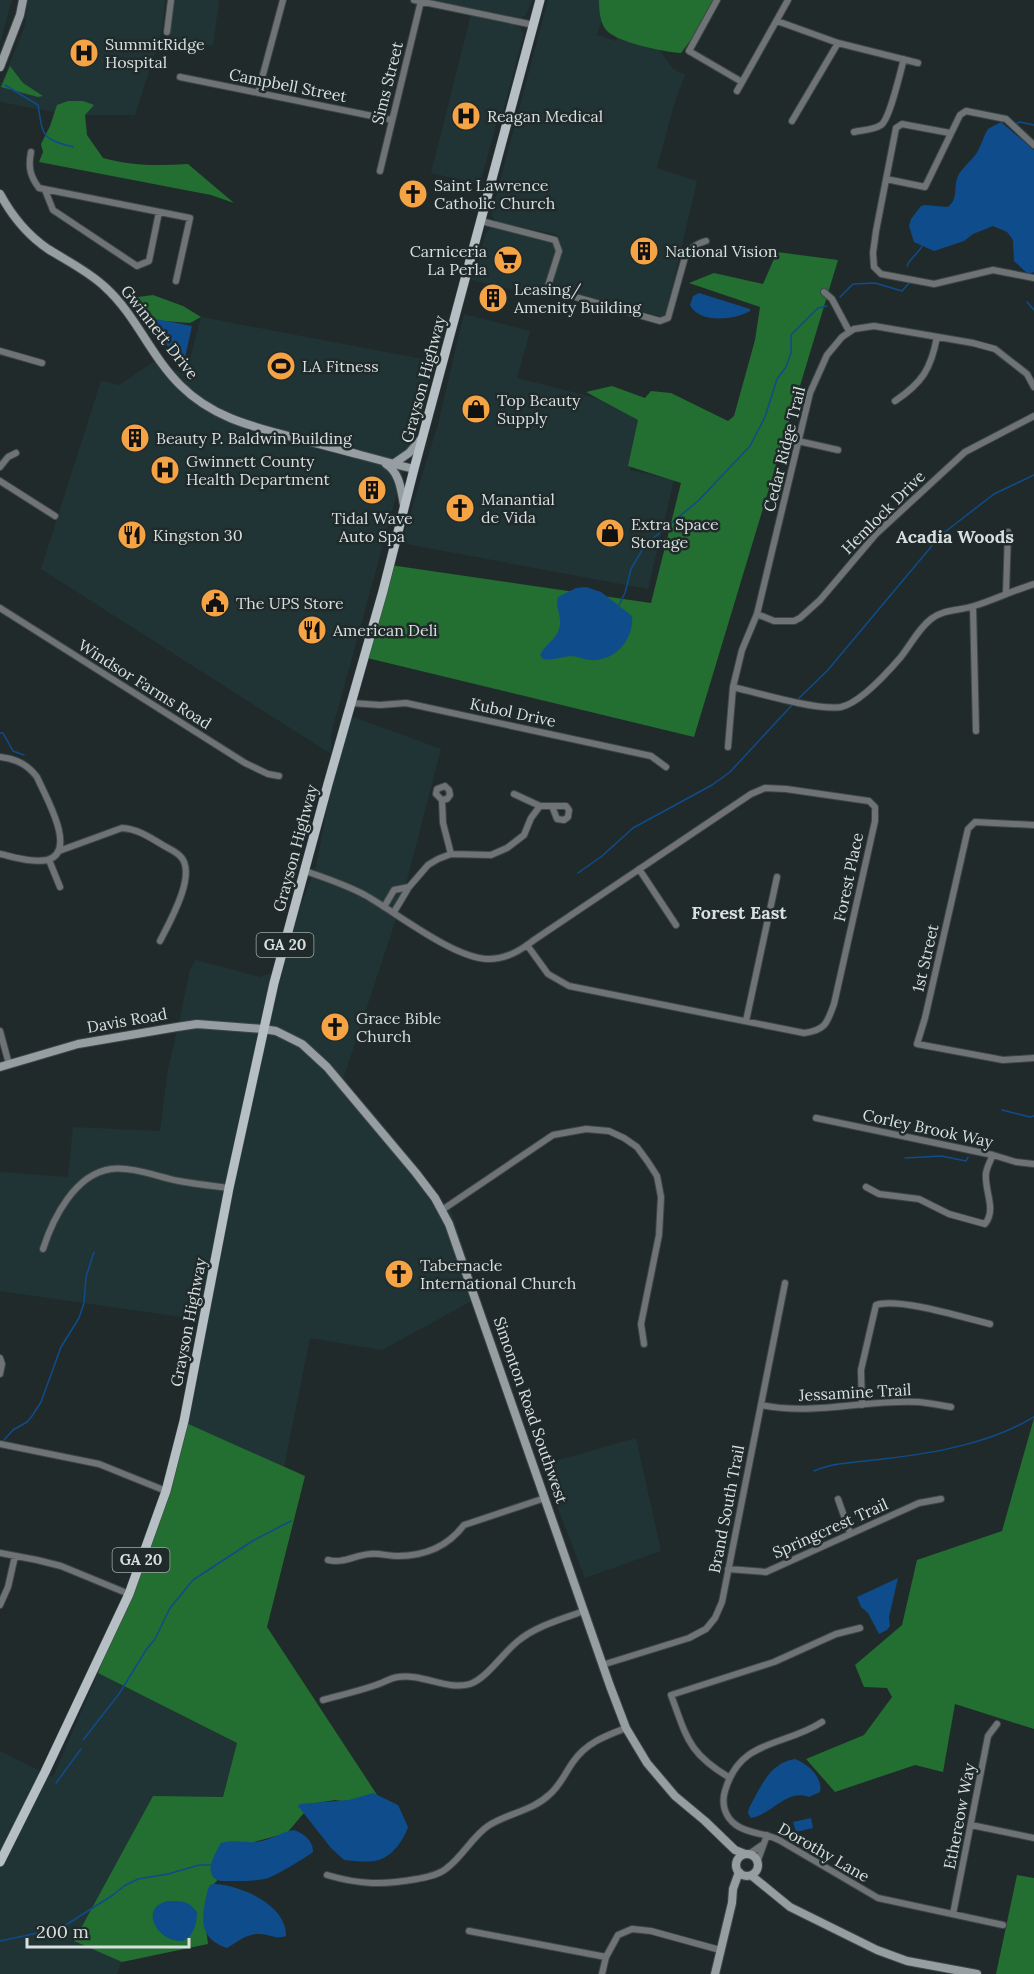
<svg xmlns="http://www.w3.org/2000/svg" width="1034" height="1974" font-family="Lora,serif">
<rect width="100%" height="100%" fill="#202a2b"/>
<path fill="#213435" d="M0 0H12L0 43Z
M28 0H165L162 30 135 115H71L0 102V87L25 26Z
M174 0H219L213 46 170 38Z
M430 0H532L526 15 520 18Z
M548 0H608L597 35 615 41 620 32 655 44 673 69 685 75 675 101 657 168 697 181 666 313 663 317 555 289 553 284 562 251 559 238 555 234 497 222 491 215Z
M471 15 512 23 520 27 523 36 504 108 498 118 482 176 483 185 431 173Z
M491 228 550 239 554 244 555 251 542 297 472 280 486 233Z
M464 314 530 331 517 378 644 410 630 470 674 480 648 589 401 543 438 424Z
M201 317 433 361 338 709 331 733V754L41 569 101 381 119 385 153 362 186 374Z
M345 714 441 749 400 907 343 1079 379 1120 451 1211 479 1297 382 1350 310 1338 284 1467 184 1422 203 1320 0 1291V1172L68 1177 73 1127 160 1131 168 1069 179 1023 190 969 196 960 260 977 275 972 316 867Z
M636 1438 661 1551 585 1578 541 1465Z
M98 1673 237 1743 223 1797H153L75 1940 122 1962 117 1974H0V1751L53 1777Z"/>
<path fill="#236e31" d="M599 0H714L696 33 681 53C664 52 621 43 608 32 600 25 599 10 599 0Z
M10 66 23 83 43 96 38 97 1 87Z
M68 101H83L94 105 85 115 87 135 103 158C131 166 159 166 188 164L234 203 211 195 39 162 43 152 41 144 50 126 57 105Z
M777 252 838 260 694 737 363 657 390 565 651 603 681 483 628 466 638 420 586 392 612 386 645 398 651 391 671 393 728 421 734 416 755 340 760 307 689 283 714 273 763 284Z
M153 295 183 306 201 317 190 323 149 320 129 304 138 297Z
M1034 1418V1729L955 1704 943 1772 915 1765 835 1792 806 1759 864 1735 892 1697 887 1688 864 1687 855 1665 902 1625 917 1560 1002 1531Z
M184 1422 305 1476 267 1627 385 1807 335 1800 317 1803 303 1814 287 1833 254 1842 212 1886 204 1912 208 1944 122 1962 74 1941 153 1796 223 1797 237 1743 98 1673 171 1481Z
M1017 1875 1034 1878V1974H996Z"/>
<path fill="#0f4c8b" d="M1001 122 1034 150V272L1028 274 1014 261 1013 240 1007 232 993 226 973 234 964 241 934 251 914 242 909 226 911 219 921 206 925 205 948 207C959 198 953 187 958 176 962 168 970 162 976 154 981 147 983 137 988 129Z
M699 293 750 309V311C735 320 699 324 690 305L693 296Z
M156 319 192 326 183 367 167 345Z
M586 587 601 592 632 616C634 641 614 662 589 660 583 659 577 656 570 656 561 657 553 661 543 659L540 655C546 643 561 637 560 621 560 612 555 606 558 597L576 588Z
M898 1578 889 1617 890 1626 887 1630 879 1634 868 1613 861 1607 857 1597Z
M795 1759C808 1764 823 1777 820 1792L809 1797C787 1788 771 1815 751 1818L748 1813 749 1808C761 1787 769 1763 795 1759Z
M373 1793 398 1805 408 1827C404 1840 392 1856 379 1860 368 1863 354 1861 344 1860L331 1848 298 1806 300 1804 349 1800Z
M811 1818 813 1828 796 1832 793 1822Z
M294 1830C304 1834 313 1840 313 1852 303 1859 279 1874 268 1878 258 1881 246 1881 235 1881 231 1881 226 1881 221 1881 201 1877 215 1853 221 1843 233 1839 244 1843 256 1842 269 1841 281 1832 294 1830Z
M214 1884C241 1885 287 1905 286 1936 275 1940 268 1933 258 1934 246 1934 236 1943 227 1948 196 1938 202 1914 208 1889L210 1885Z
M167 1901C181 1901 188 1900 197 1912 197 1924 194 1935 183 1941 158 1943 138 1909 167 1901Z"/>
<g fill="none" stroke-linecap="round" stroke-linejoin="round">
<path stroke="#0f4c8b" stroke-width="1.5" d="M5 85 38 105C43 136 41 139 73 147
M1015 124 1020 122 1034 125
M907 266C910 258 918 254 922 246
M840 297 853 284 875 283 902 291 910 282
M1027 302 1034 310
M619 605 625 593 631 569 645 545 698 501 750 446 765 417 777 379 786 367 791 353V335L818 308 827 306
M799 698 827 671 941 535 994 494 1034 475
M0 733H3L13 751 24 755
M578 873 602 856 633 828 712 785 730 772 792 705
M1002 1110 1030 1117 1034 1116
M905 1158 941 1156 966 1161 968 1157
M4 1440 13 1430 27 1422 32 1416 41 1402 61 1347 79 1318 84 1303 86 1277 94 1252
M814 1471C835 1462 860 1462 883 1459 934 1453 989 1444 1034 1417
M83 1740 119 1694 146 1650 155 1639 170 1608 193 1580 254 1540 291 1521
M56 1783 81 1749
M0 1941 61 1928 113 1895 124 1886 138 1879 168 1874 199 1865H211"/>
<g stroke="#3d4748" stroke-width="8">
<path id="street" d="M414 0 534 25
M717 0 689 51 742 82
M777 21 838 43 918 63
M167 32 171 0
M180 77 392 120
M737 91 788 0
M258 93 283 0
M792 121 838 43
M854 132C862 130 874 130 881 125 890 119 900 72 904 59
M950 133 907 125 902 124 896 128 876 231 873 253 874 267 881 274 934 284 993 270 1034 278
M31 152C28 167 30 176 39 188L190 218 176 281
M380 171 421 1
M886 179 925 187 960 115 966 111 1006 119 1034 145
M45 190 53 210 137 266 149 261 159 212
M481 221 555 240 559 251 547 289 660 321 668 318 685 257C690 248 696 244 706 241
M824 292 832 299 849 331
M0 351 42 363
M895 401C922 383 931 369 937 337
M798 441 838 450
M0 467 8 457 16 453
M0 481 55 516
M1006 593 1008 532
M973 607 976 731
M0 608 245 763 268 774 279 776
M757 614 774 621H794L800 618 820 600 876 534 965 452 1034 416
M733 687C758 693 818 711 841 707 860 703 887 673 900 658 910 646 918 629 931 619 944 609 959 611 974 606 994 600 1014 590 1034 584
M351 703 380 705 406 703 651 756 666 767
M728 747 733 687 742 650 757 614 810 393 827 355 842 337 854 329 874 326 973 343 995 349 1027 374 1034 387
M0 757C16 759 27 764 37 777 44 794 79 852 47 860 32 863 14 857 0 854
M514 794 540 806H552
M442 800 447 799 450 795 449 790 445 786 437 789 436 794 442 800 443 823 451 854
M552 806H566L569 810 568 817 564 820 557 819Z
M1034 825 975 822 968 829 925 1018 917 1044 1003 1060 1034 1058
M59 851 122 828C137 829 148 836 161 844 167 848 176 851 181 857 197 875 169 923 160 941
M49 860 60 887
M639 869 676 925
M305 871C326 878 346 885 365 895 397 913 453 958 488 959 506 959 520 951 534 940L751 794 765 788 786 789 869 801 875 807V821L834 1004C827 1024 825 1030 804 1033L569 986 548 974 527 945
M384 907 394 890 409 887
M394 912 409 887 428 865 438 859 451 854 491 855 507 848 524 835 531 818 540 806
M746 1021 777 877
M0 1031 9 1064
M816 1118 993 1155 1016 1162 1034 1164
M866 1187 879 1194 919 1199 949 1214 985 1224C997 1209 984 1191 986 1173 987 1167 990 1161 993 1155
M442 1210 553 1135 586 1129 609 1131 624 1138 637 1147 648 1162 657 1176 661 1197 659 1235 641 1324 644 1344
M43 1249C53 1218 75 1174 111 1169 130 1166 159 1177 179 1181 195 1184 212 1186 229 1188
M0 1358 2 1364 0 1374
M761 1405C813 1416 866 1399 919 1402 929 1403 940 1405 951 1407
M862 1405 861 1370 876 1305C898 1297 965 1318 990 1324
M0 1444 99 1464 166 1491
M838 1499 850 1533
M0 1553 37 1560 61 1566 129 1594
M328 1560C343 1564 355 1555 370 1554 379 1553 388 1556 398 1556 425 1556 448 1546 464 1525L545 1498
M728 1569 766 1572 919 1503 941 1499
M0 1605 8 1587 15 1556
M602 1665 689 1638 706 1629 715 1618 722 1602 785 1283
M323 1700C341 1695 359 1691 376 1685 383 1683 390 1678 398 1677 421 1673 449 1691 470 1684 487 1678 503 1653 518 1641 536 1626 562 1619 584 1611
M822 1722C784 1747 740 1738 725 1791 721 1804 725 1817 736 1825 748 1834 766 1833 779 1840L878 1898 1003 1925
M730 1778C688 1753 687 1738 671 1695L774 1662 836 1634 860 1628
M971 1825 1034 1838
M749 1854 762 1845
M758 1860 767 1835
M327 1875C360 1885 384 1885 417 1879 427 1877 439 1875 447 1868 463 1856 472 1837 488 1826 508 1813 532 1811 549 1795 560 1786 565 1773 573 1762 586 1743 605 1736 626 1728
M953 1914 988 1736 997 1724
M469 1931 606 1957
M602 1974 606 1957 618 1935 632 1929 651 1931 720 1950"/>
</g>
<g stroke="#3d4748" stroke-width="10">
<path id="secondary" d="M0 67 20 15 23 0
M0 194C12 216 27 235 48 249 67 261 88 271 105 287 136 315 150 355 180 385 216 421 260 428 307 441 343 450 378 460 414 469
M386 464C400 473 401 490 404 505
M393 464 409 453 422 438
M0 1067 78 1044 177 1027 197 1024 263 1029 276 1031 302 1044 327 1067 416 1173 435 1198 449 1224 610 1686 626 1728 647 1763 675 1796 705 1821 735 1850 745 1854
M736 1865a11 11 0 1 1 22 0a11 11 0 1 1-22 0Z
M752 1876 790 1907 877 1950 907 1961 977 1974
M715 1974 732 1903 733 1889 739 1872"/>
</g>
<g stroke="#3d4748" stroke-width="10">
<path id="primary" d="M0 1862 45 1772 129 1594 166 1491 184 1421 229 1188 274 983 328 784 383 591 414 469 540 0"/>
</g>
<use href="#street" stroke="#6f7376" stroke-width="6"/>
<use href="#secondary" stroke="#969ea2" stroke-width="8"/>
<use href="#primary" stroke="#b5bfc4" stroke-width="9"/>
</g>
<defs>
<g id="hospital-disc" transform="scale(1.5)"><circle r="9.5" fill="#f4a345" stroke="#202a2b"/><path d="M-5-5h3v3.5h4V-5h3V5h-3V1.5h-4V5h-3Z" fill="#111"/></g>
<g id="church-disc" transform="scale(1.5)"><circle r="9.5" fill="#f4a345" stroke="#202a2b"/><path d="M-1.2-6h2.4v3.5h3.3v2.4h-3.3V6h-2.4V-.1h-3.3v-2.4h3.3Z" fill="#111"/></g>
<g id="building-disc" transform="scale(1.5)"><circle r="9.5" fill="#f4a345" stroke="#202a2b"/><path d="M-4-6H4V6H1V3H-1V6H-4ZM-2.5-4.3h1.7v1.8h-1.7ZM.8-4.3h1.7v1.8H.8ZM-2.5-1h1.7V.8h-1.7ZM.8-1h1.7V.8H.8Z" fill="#111"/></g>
<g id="supermarket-disc" transform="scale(1.5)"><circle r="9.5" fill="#f4a345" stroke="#202a2b"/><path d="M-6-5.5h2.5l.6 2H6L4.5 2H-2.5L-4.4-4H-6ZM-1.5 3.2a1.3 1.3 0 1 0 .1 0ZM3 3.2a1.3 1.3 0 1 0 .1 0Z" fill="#111"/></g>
<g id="stadium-disc" transform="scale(1.5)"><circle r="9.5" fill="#f4a345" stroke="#202a2b"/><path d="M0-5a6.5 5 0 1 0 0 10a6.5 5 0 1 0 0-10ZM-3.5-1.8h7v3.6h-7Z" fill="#111"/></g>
<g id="shop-disc" transform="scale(1.5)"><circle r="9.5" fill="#f4a345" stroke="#202a2b"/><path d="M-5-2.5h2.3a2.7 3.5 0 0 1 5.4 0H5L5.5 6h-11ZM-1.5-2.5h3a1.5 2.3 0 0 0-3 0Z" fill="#111"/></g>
<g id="restaurant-disc" transform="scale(1.5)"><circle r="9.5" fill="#f4a345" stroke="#202a2b"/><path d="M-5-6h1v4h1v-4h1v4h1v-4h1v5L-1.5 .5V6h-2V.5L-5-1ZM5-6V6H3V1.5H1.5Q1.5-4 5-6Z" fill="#111"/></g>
<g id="civic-disc" transform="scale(1.5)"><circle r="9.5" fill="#f4a345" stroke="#202a2b"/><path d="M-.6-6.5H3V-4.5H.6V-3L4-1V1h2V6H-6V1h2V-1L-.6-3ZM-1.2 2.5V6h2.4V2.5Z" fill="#111"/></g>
</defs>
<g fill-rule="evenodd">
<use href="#hospital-disc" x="84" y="53"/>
<use href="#hospital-disc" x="466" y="116"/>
<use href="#church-disc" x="413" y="194"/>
<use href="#building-disc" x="644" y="251"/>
<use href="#supermarket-disc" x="508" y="260"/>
<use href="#building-disc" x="493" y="298"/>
<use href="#stadium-disc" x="281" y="366"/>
<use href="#shop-disc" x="476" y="409"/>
<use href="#building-disc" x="135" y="438"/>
<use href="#hospital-disc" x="165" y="470"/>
<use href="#building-disc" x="372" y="490"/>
<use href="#church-disc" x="460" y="508"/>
<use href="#shop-disc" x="610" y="533"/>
<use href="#restaurant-disc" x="132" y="535"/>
<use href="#civic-disc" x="215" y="603"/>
<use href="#restaurant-disc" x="312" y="630"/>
<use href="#church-disc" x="335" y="1027"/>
<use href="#church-disc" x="399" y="1274"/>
</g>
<g text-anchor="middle" stroke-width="5" stroke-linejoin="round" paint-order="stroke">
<g fill="#202a2b" stroke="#a1a9a9" stroke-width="1.5">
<rect x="256.5" y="933" width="57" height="24" rx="4.5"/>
<rect x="112.5" y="1548" width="57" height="24" rx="4.5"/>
</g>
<g font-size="15" font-weight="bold" fill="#d8dfdf">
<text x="285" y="950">GA 20</text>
<text x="141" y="1565">GA 20</text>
</g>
<g font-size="16" fill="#d8dfdf" stroke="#202a2b" text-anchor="start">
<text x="105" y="50">SummitRidge<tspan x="105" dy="18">Hospital</tspan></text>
<text x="487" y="122">Reagan Medical</text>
<text x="434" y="191">Saint Lawrence<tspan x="434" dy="18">Catholic Church</tspan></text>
<text x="487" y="257" text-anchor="end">Carniceria<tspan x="487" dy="18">La Perla</tspan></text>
<text x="665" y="257">National Vision</text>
<text x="514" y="295">Leasing/<tspan x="514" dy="18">Amenity Building</tspan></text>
<text x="302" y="372">LA Fitness</text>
<text x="497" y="406">Top Beauty<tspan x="497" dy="18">Supply</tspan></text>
<text x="156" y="444">Beauty P. Baldwin Building</text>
<text x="186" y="467">Gwinnett County<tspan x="186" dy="18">Health Department</tspan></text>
<text x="481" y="505">Manantial<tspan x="481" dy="18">de Vida</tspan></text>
<text x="372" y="524" text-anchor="middle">Tidal Wave<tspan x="372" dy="18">Auto Spa</tspan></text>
<text x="631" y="530">Extra Space<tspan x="631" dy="18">Storage</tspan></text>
<text x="153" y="541">Kingston 30</text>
<text x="236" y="609">The UPS Store</text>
<text x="333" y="636">American Deli</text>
<text x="356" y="1024">Grace Bible<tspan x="356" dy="18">Church</tspan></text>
<text x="420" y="1271">Tabernacle<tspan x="420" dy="18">International Church</tspan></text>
</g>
<g font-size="16" fill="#d8dfdf" stroke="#202a2b">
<text transform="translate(387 83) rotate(-76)" y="6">Sims Street</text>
<text transform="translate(288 85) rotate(11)" y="6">Campbell Street</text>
<text transform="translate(160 332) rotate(52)" y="6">Gwinnett Drive</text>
<text transform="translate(423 379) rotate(-75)" y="6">Grayson Highway</text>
<text transform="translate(784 449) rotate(-76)" y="6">Cedar Ridge Trail</text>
<text transform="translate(883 512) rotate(-45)" y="6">Hemlock Drive</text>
<text transform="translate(145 684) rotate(32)" y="6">Windsor Farms Road</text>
<text transform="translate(513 712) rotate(12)" y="6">Kubol Drive</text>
<text transform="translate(295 848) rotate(-75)" y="6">Grayson Highway</text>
<text transform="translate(848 877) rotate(-78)" y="6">Forest Place</text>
<text transform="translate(925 958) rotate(-77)" y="6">1st Street</text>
<text transform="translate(127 1020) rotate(-10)" y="6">Davis Road</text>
<text transform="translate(928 1128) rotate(12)" y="6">Corley Brook Way</text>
<text transform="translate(188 1322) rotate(-79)" y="6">Grayson Highway</text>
<text transform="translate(855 1392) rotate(-3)" y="6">Jessamine Trail</text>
<text transform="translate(531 1410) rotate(71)" y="6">Simonton Road Southwest</text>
<text transform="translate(726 1509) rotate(-79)" y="6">Brand South Trail</text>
<text transform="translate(830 1528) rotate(-24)" y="6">Springcrest Trail</text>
<text transform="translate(959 1816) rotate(-79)" y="6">Ethereow Way</text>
<text transform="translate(824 1852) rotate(30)" y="6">Dorothy Lane</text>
</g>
<g font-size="18" font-weight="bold" fill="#d8dfdf" stroke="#202a2b">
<text x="955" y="543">Acadia Woods</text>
<text x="739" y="919">Forest East</text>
</g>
</g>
<path d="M27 1938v9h162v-9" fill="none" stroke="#d8dfdf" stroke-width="3"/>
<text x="36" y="1938" font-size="18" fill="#d8dfdf" stroke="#202a2b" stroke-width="4.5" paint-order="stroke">200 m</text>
</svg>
